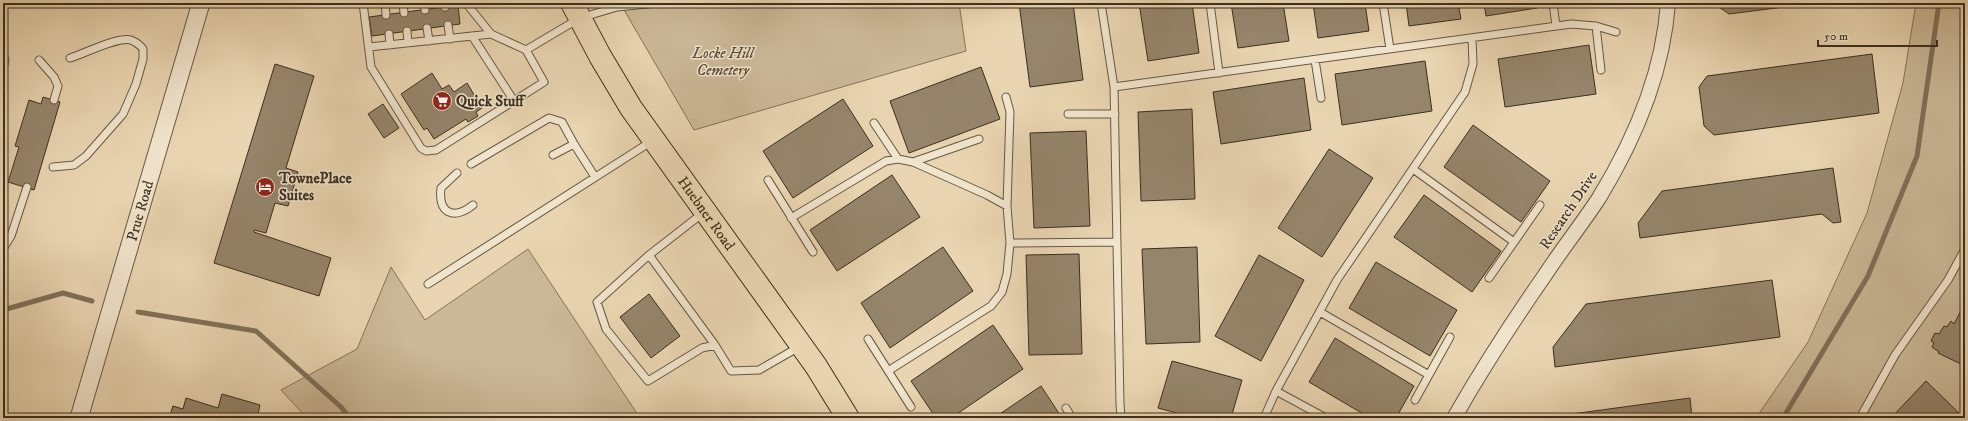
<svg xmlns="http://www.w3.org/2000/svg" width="1968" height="421" font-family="'IM FELL DW Pica',serif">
<rect width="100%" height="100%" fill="#e9d5b1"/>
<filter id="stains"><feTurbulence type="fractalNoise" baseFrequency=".005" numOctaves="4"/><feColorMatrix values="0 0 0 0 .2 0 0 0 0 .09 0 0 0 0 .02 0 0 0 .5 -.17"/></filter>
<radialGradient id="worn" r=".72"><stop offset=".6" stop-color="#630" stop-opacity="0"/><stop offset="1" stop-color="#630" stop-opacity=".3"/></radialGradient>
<path fill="#cbb998" stroke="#83745c" d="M620 3H959L966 51 694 130Z
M1916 3H1965V418H1756L1808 342 1867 213 1903 83Z
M528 249 640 418H307L281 390 357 349 391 267 425 320Z"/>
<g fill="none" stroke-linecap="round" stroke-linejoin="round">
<path stroke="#80715a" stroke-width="5" d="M3 310 63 293 92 301
M138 312 256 331 341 407 350 418
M1783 418 1868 276 1917 156 1939 3"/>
</g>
<path fill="#95856b" stroke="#3b2f20" d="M1019 3H1073L1083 80 1030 87Z
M1139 3H1192L1199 53 1148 61Z
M1231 3H1283L1289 41 1238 48Z
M1313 3H1365L1369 31 1318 38Z
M1406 3H1458L1461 19 1409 26Z
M1484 3H1537V8L1486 16Z
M1718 3H1816L1729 14 1719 7Z
M458 5 460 24 372 36 369 17Z
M1589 45 1596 94 1505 107 1498 59Z
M1872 54 1879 113 1714 135 1704 126 1699 87 1707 76Z
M1425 61 1432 111 1342 125 1335 74Z
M275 64 314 76 286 168 298 172 288 206 275 203 266 233 254 230V232L331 258 319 296 214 263Z
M981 67 1000 119 909 153 890 101Z
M432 73 442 89 449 85 454 92 467 83 482 108 476 112 478 116 468 122 466 119 434 139 427 128 424 130 401 94Z
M1304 78 1311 130 1221 144 1213 92Z
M43 97 60 102 34 190 8 182 19 147 15 146 29 100 41 104Z
M843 99 873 146 793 198 763 151Z
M383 104 399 128 384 138 368 114Z
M1192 109 1195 199 1141 201 1138 112Z
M1473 125 1550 181 1521 222 1444 167Z
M1086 131 1090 226 1034 228 1030 133Z
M1329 149 1373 178 1322 257 1278 228Z
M1833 168 1841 222 1833 223 1822 214 1640 238 1638 223 1662 191Z
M892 175 920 217 837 271 810 230Z
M1424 195 1501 251 1472 292 1394 237Z
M943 247 973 291 890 348 861 303Z
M1197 247 1200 342 1146 344 1142 249Z
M1079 254 1082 354 1029 355 1026 255Z
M1259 255 1304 280 1261 361 1215 336Z
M1376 262 1457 310 1430 356 1349 308Z
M1772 280 1780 337 1555 367 1553 347 1586 304Z
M649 294 680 336 651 358 620 317Z
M1965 303V369L1961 367 1963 365 1938 353 1939 352 1932 347 1934 343 1931 341 1935 333 1939 334 1944 326 1947 327 1951 321 1954 324Z
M993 325 1023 369 951 418H936L911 381Z
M1335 338 1414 386 1396 418H1370L1309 382Z
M1172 361 1242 380 1231 418H1195L1158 408Z
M1926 381 1964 418H1891Z
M1041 386 1062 418H994Z
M222 394 260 405 257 418H169L173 406 183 409 186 398 218 408Z
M1690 398 1692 418H1542Z"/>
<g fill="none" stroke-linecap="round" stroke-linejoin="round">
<g stroke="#665844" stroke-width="9">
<path id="service" d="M363 3 371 67 421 148 426 151 436 150 544 82 526 50 491 34 466 3
M385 3 386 15
M403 3 404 13
M424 3 425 10
M445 3V7
M1101 3 1114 87 1120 404 1121 418
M1210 3 1219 73
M1383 3 1390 49
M1553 3 1556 26
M448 25 450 39
M1596 26 1601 70
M427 28 429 41
M407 31 408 43
M389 34 390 45
M472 36 514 101
M369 47 491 34
M526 50 580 18 617 7 657 3
M39 60 54 77 58 86 54 100
M1315 60 1321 98
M3 69 5 59
M1114 87 1571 24 1596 26 1616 32
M1068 114H1115
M874 123 898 159
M574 144 595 177
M913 162 979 139
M471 164 549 118 562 122 574 144 553 155
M53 167 74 165 86 156 123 114 136 84 143 59V49C140 45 136 42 131 40 118 36 84 54 70 58
M1413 169 1514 242
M457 173 441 188C438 214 454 220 473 205
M768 180 813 252
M703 213 649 255 597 302 606 329 648 381 702 348 715 345 731 371 759 370 799 347
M791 218 886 161 898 159 913 162 987 195 1007 206
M1010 243 1117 242
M3 249 11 236 27 187
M649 255 715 345
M1489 278 1540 205
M428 284 652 141
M1320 312 1429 375
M868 339 911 407
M888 371 991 306 1002 292 1007 274 1010 243 1007 206 1010 112 1006 97
M1276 391 1326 418
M1415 400 1450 337
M1066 408 1072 418
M1264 418 1276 391 1337 280 1465 92 1473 64 1472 38
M1860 418 1895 355 1948 280 1965 249"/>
</g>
<g stroke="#665844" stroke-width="16">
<path id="minor" d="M1454 418C1482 369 1513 321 1545 275 1562 249 1582 224 1599 198 1635 139 1663 73 1668 3"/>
</g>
<g stroke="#665844" stroke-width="19">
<g id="tertiary">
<path id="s1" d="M79 418 201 3"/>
</g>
</g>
<g stroke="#3b2f20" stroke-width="24">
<g id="primary">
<path id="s2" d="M572 3 600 56 631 108 816 366 848 418"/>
</g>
</g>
<use href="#service" stroke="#f1e4cc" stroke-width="7"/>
<use href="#minor" stroke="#f1e4cc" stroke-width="14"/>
<use href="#tertiary" stroke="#f1e4cc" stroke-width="17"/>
<use href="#primary" stroke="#e9d5b1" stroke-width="22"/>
</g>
<defs>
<g id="supermarket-disc" transform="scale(1)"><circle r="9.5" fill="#8f2418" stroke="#f1e4cc"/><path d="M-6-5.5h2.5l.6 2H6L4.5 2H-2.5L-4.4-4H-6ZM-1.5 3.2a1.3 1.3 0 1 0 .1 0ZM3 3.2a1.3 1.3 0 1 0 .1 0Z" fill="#fff"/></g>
<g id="hotel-disc" transform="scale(1)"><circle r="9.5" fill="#8f2418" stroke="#f1e4cc"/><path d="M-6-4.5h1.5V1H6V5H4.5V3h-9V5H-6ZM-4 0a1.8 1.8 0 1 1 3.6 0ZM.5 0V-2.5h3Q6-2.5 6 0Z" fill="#fff"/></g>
</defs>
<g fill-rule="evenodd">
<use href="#supermarket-disc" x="442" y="101"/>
<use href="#hotel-disc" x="265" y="187"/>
</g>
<g text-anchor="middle" stroke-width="3" stroke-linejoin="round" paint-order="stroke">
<g font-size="15" font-style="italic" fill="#584b38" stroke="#f1e4cc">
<text x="723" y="58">Locke Hill<tspan x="723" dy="17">Cemetery</tspan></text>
</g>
<g font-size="15" font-weight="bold" fill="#3b2f20" stroke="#f1e4cc" text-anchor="start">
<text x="456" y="106">Quick Stuff</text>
<text x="279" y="183">TownePlace<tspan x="279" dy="17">Suites</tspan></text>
</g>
<g font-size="15" fill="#3b2f20" stroke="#f1e4cc">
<text dy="5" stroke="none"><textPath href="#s1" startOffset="216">Prue Road</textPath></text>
<text transform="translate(1568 210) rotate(-56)" y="5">Research Drive</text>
<text dy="5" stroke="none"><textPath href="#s2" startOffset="250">Huebner Road</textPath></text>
</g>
</g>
<rect width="1968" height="421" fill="none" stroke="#e9d5b1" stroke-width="16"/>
<rect x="4" y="4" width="1960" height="413" fill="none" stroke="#3b2f20" stroke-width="2"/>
<rect x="8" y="8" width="1952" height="405" fill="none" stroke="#3b2f20"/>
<path d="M1818 40v6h119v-6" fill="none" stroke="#3b2f20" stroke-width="2"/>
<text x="1824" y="40" font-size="12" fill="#3b2f20" stroke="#f1e4cc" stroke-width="3" paint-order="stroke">50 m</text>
<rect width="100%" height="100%" filter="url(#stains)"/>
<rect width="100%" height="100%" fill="url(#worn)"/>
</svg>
